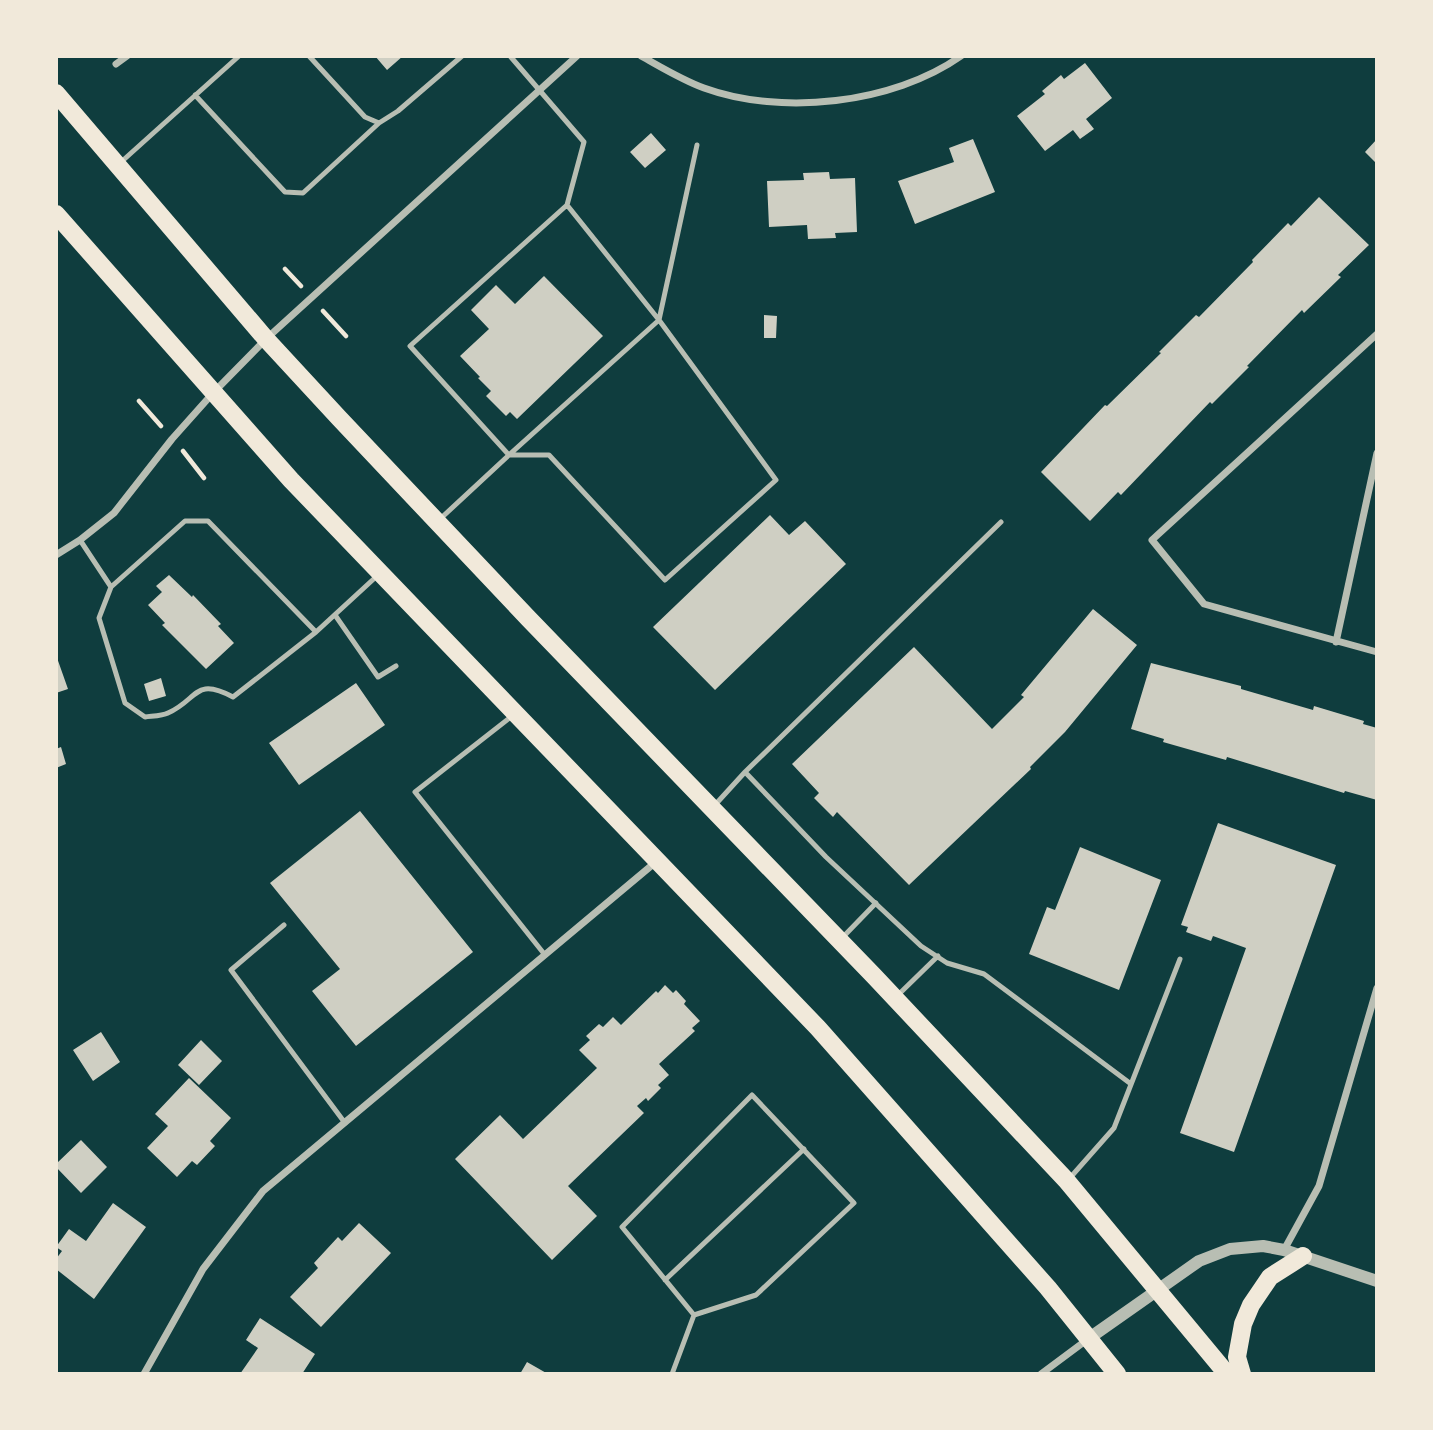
<svg xmlns="http://www.w3.org/2000/svg" width="1433" height="1430" font-family="Lato,sans-serif">
<rect width="100%" height="100%" fill="#0f3d3e"/>
<path fill="#cfcfc3" d="M375 56H403L387 70Z
M1085 63 1112 98 1086 119 1094 129 1080 139 1073 130 1045 151 1017 116 1045 94 1042 91 1061 75 1064 79Z
M651 133 666 150 645 168 630 152Z
M973 139 995 192 915 224 898 181 954 162 949 148Z
M1377 139V164L1365 152Z
M829 172 830 179 855 178 857 232 835 233 836 238 808 239 807 225 769 227 767 181 804 180 803 173Z
M1319 197 1369 245 1338 275 1341 277 1304 313 1302 310 1247 366 1249 367 1212 404 1210 402 1121 495 1118 492 1090 521 1041 472 1105 405 1107 406 1161 353 1159 352 1196 315 1199 317 1253 262 1252 260 1288 223 1291 226Z
M544 276 603 336 517 419 510 412 506 416 486 396 491 391 478 378 480 377 460 356 489 329 471 310 496 285 515 304Z
M764 315 777 316 776 338H764Z
M770 515 789 535 805 521 846 564 715 690 653 627Z
M169 575 192 597 193 595 221 624 218 626 234 643 206 669 162 625 165 623 148 605 162 592 156 586Z
M1093 609 1137 645 1065 732 1030 767 1031 769 909 885 837 812 833 817 814 798 819 793 792 764 914 647 992 729 1024 697 1021 695Z
M56 655 68 689 56 693Z
M1151 663 1241 686V689L1313 710 1314 706 1364 721 1363 724 1377 728V800L1345 791 1344 793 1227 757 1226 760 1163 742 1164 739 1131 729Z
M161 678 166 696 149 701 144 684Z
M356 683 385 725 299 785 269 743Z
M61 747 66 764 56 768V749Z
M360 811 473 952 356 1046 312 991 340 969 270 883Z
M1218 823 1336 865 1234 1152 1180 1133 1246 948 1213 936 1211 941 1186 932 1188 927 1181 925Z
M1080 847 1161 880 1119 990 1029 954 1047 907 1055 910Z
M665 985 673 993 676 990 686 1001 684 1004 700 1021 692 1028 695 1031 659 1064 669 1075 658 1085 661 1088 648 1101 646 1098 637 1106 644 1113 568 1186 597 1216 552 1260 455 1159 500 1115 523 1139 597 1068 579 1050 590 1040 586 1036 599 1024 603 1027 613 1017 621 1025 656 991 658 993Z
M101 1032 120 1062 93 1081 73 1050Z
M201 1040 222 1061 199 1085 178 1065Z
M189 1078 231 1118 210 1141 215 1146 197 1165 192 1161 177 1177 147 1148 168 1126 155 1114Z
M81 1140 107 1167 81 1193 56 1167V1164Z
M113 1203 146 1227 94 1299 56 1269V1259L62 1251 56 1247 69 1229 86 1241Z
M359 1223 391 1253 321 1327 290 1297 318 1268 314 1263 338 1237 342 1241Z
M260 1318 315 1354 302 1374H240L258 1348 246 1340Z
M527 1362 548 1374H520Z"/>
<g fill="none" stroke-linecap="round" stroke-linejoin="round">
<path stroke="#f1e9da" stroke-width="4.5" d="M285 269 301 286
M323 311 346 336
M139 401 161 426
M183 451 204 478"/>
<path stroke="#b8beb3" stroke-width="5" d="M309 56 365 117 379 123 398 111 462 56
M510 56 584 142 567 205
M195 95 285 192 303 193 379 123
M120 163 239 56
M509 455 659 320 697 145
M439 520 509 455 410 346 567 205 659 320 776 480 665 580 549 455H509
M80 540 111 587
M335 615 378 677 396 666
M316 632 233 697C194 676 198 700 168 713 162 716 152 716 145 717L125 703 99 618 111 587 185 521H208L316 632 378 575
M512 716 415 792 545 955
M745 772 826 857 921 946 947 963 984 974 1131 1084
M714 806 745 772 1001 522
M284 925 231 970 345 1123
M842 938 876 903
M897 996 938 956
M752 1095 854 1203 756 1295 694 1315 622 1227Z
M1069 1179 1114 1128 1180 959
M665 1280 804 1149
M672 1374 694 1315"/>
<path stroke="#b8beb3" stroke-width="7" d="M641 56C661 67 682 80 704 88 781 116 893 104 961 56
M116 64 127 56
M1377 334 1152 540 1204 604 1377 652
M56 555 80 540 114 513 172 439 213 393 266 339 577 56
M1336 642 1377 453
M1284 1250 1319 1186 1377 988
M144 1374 203 1269 263 1191 657 861
M1041 1374 1088 1339"/>
<path stroke="#b8beb3" stroke-width="12" d="M1088 1339 1199 1261 1230 1249 1263 1246 1284 1250 1377 1281"/>
<path stroke="#f1e9da" stroke-width="18" d="M56 93 266 339 339 418 528 618 874 976 1066 1180 1227 1374
M56 214 291 480 818 1028 1048 1288 1117 1374
M1242 1374 1237 1357 1243 1324 1251 1305 1270 1277 1303 1256"/>
</g>
<rect width="1433" height="1430" fill="none" stroke="#f1e9da" stroke-width="116"/>
</svg>
